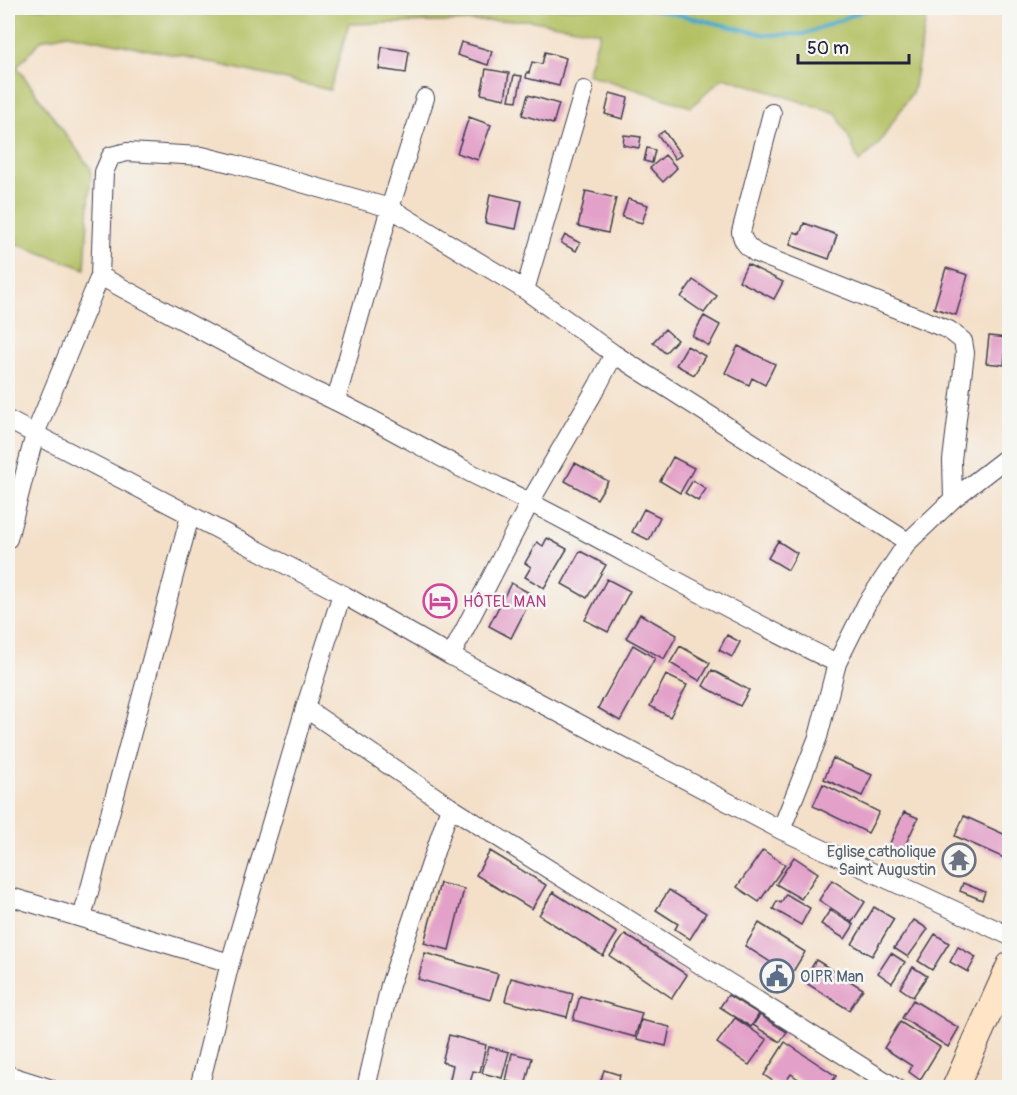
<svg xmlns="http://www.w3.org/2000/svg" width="1017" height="1095" font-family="Pangolin,sans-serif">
<rect width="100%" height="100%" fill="#f6f6f2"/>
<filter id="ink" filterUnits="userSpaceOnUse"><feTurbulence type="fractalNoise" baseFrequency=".0167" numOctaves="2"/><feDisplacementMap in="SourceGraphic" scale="12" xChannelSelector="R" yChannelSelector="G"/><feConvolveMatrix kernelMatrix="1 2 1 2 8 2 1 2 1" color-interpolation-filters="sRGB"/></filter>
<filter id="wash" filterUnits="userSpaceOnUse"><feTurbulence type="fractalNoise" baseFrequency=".008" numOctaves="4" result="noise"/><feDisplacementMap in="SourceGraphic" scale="24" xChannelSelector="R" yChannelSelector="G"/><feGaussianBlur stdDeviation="1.35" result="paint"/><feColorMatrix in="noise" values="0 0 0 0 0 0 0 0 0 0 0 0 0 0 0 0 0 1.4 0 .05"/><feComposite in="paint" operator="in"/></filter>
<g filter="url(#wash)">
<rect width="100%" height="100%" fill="#f4e0c9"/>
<path fill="#b3c062" stroke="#6a714e" stroke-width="1.5" d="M8 8H944L926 18 913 91 878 145 859 162 849 138 836 113 724 77 691 107 587 74 600 32 528 20 349 24 330 90 191 58 67 34 41 40 17 67 91 169 85 269 8 241Z"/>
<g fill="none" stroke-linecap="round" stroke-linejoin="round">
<path stroke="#44a7c4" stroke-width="4.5" d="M649 8 767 35 804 34 871 8"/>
</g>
<g id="blocks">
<path fill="#e3a1c9" d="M461 42 492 51 488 65 457 55Z
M382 47 409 51 406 73 379 69Z
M545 52 566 58 559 86 526 78 527 72 529 73 532 62 542 64Z
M486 69 509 73 505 99 481 94Z
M514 75 522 76 517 101 509 100Z
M610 93 628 98 623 119 605 114Z
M528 95 559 104 553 124 522 115Z
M469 117 491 125 478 160 457 153Z
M664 131 681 155 675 159 658 135Z
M624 135 641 137 639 148 623 145Z
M647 148 655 150 652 163 644 161Z
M665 155 677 168 663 182 650 168Z
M586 191 616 198 608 233 578 226Z
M490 194 522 201 516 229 485 223Z
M628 199 648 205 642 223 622 217Z
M804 223 837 235 829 259 790 245 794 232 800 234Z
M565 235 580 243 576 251 561 243Z
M747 264 783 282 774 299 739 281Z
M946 268 968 275 956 315 934 308Z
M693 280 717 296 704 313 681 297Z
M704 316 720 325 709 346 692 336Z
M665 329 677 340 665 353 653 342Z
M989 336 1007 338 1004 365 986 363Z
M687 346 705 356 694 375 676 365Z
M738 346 775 364 765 385 752 378 749 385 725 373Z
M673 457 694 468 680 493 660 481Z
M575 463 608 481 597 499 565 481Z
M693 480 706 489 698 501 685 493Z
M644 509 660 517 649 540 632 532Z
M547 538 567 549 544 588 525 577 531 567 525 563 537 542 543 546Z
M778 541 797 553 788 570 768 558Z
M580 551 606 565 587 598 562 584Z
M607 579 630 591 608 632 585 620Z
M511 583 533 595 511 638 489 626Z
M640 614 677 635 664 659 626 638Z
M727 635 740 642 732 657 719 650Z
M633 645 655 658 620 721 598 708Z
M680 646 710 663 700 681 670 663Z
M712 670 749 690 740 706 703 686Z
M666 675 687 685 670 717 650 706Z
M833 758 872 775 862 796 824 779Z
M823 784 879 812 868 833 813 806Z
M904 812 918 818 900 856 887 850Z
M964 816 1010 837V846L1004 858 955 836Z
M763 850 785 865 759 902 737 887Z
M490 851 546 885 532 909 476 875Z
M794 857 818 873 801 899 776 884Z
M832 880 865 902 852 922 819 900Z
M440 883 464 889 449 950 424 943Z
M963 883 985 892 982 900 960 891Z
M669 890 706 913 690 939 675 929 678 924 656 910Z
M553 892 617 933 603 956 539 915Z
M786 894 810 908 801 925 773 909 777 901 781 903Z
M874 907 894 919 872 956 852 944Z
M830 910 854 925 845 939 821 924Z
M914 920 928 929 908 957 894 948Z
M759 923 805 952 791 975 745 946Z
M625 934 687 975 672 998 610 956Z
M935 934 949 943 932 970 918 961Z
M958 947 976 957 968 972 950 962Z
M425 953 498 974 490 1000 418 979Z
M891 953 905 962 892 983 878 973Z
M816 960 863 989 849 1010 803 981Z
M913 967 927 976 913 997 900 988Z
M511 978 573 994 567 1017 505 1001Z
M728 995 759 1014 751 1027 720 1007Z
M580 996 642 1013 635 1037 573 1020Z
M913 1000 959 1028 948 1047 902 1018Z
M760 1015 787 1032 780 1042 753 1025Z
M735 1018 767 1040 749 1065 717 1043Z
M641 1020 670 1027 666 1046 637 1039Z
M900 1022 940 1047 920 1080 909 1072 912 1066 884 1048Z
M449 1035 486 1045 480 1072 473 1071 469 1088 449 1084 453 1065 442 1062Z
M785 1042 836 1076 828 1088H797L801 1081 791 1074 782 1087 764 1075Z
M489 1047 509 1052 502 1078 482 1073Z
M512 1053 532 1058 525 1086 506 1081Z
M604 1070 620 1075 617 1088 599 1087Z"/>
</g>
</g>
<g filter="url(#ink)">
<use href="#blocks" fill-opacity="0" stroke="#423e50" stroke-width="1.5"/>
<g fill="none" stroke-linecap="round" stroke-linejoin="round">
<g stroke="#423e50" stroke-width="20">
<path id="street" d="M772 113 741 232C743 243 748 247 756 253L949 330 963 341 965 353 952 460 953 499
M100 276 312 390C364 413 412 442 461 468 498 487 535 504 571 524 659 571 747 620 837 663
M525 290 584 90
M336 400 390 208 425 98
M8 420 342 594 451 656 781 830 1010 936
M8 539 35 434 100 276 104 172 111 156 127 152 202 156 234 164 390 208 525 290 614 354 908 542
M451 656 530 502 598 385 614 354
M305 708 450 807 896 1088
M781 830 818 737 837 663 867 603 908 542 953 499 1010 455
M8 896 230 963
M82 918 190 516
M8 1075 49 1088
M199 1088 230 963 305 708 342 594
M366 1088 390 985 450 807"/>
</g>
<g stroke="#423e50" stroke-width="28">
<path id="secondary" d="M955 1088 1010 965"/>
</g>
<use href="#street" stroke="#fff" stroke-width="18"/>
<use href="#secondary" stroke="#ffe4c6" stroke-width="26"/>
</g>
</g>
<defs>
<g id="hotel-ring" transform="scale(1.725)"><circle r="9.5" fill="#f6f6f2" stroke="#d1479c" stroke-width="1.5"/><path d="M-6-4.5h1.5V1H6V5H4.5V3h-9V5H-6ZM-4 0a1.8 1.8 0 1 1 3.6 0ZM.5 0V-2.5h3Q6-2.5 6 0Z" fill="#d1479c"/></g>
<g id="temple-ring" transform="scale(1.725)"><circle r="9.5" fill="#f6f6f2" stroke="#6b7280" stroke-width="1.5"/><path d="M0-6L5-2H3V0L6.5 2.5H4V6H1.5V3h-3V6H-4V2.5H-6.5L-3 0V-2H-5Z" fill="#6b7280"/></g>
<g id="civic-ring" transform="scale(1.725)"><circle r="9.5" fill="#f6f6f2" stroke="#5c6f8a" stroke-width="1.5"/><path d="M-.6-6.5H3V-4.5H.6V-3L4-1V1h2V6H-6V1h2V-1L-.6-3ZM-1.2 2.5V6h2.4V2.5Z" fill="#5c6f8a"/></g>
</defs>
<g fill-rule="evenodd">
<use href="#hotel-ring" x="440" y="601"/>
<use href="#temple-ring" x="959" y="860"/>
<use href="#civic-ring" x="777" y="976"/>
</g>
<g text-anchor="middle" stroke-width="5" stroke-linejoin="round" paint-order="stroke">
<g font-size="16" fill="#b23c85" stroke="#f6f6f2" text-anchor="start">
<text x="463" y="607">HÔTEL MAN</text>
</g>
<g font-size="16" fill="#5b616d" stroke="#f6f6f2" text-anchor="end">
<text x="936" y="857">Eglise catholique<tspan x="936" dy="18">Saint Augustin</tspan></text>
</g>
<g font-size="16" fill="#4e5e75" stroke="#f6f6f2" text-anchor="start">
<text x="800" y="982">OIPR Man</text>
</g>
</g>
<rect width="1017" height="1095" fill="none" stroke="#f6f6f2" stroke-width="30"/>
<path d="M798 54v9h111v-9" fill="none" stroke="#22223b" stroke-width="3"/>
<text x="807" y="54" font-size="18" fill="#22223b" stroke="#f6f6f2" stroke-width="4.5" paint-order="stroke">50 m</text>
</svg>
